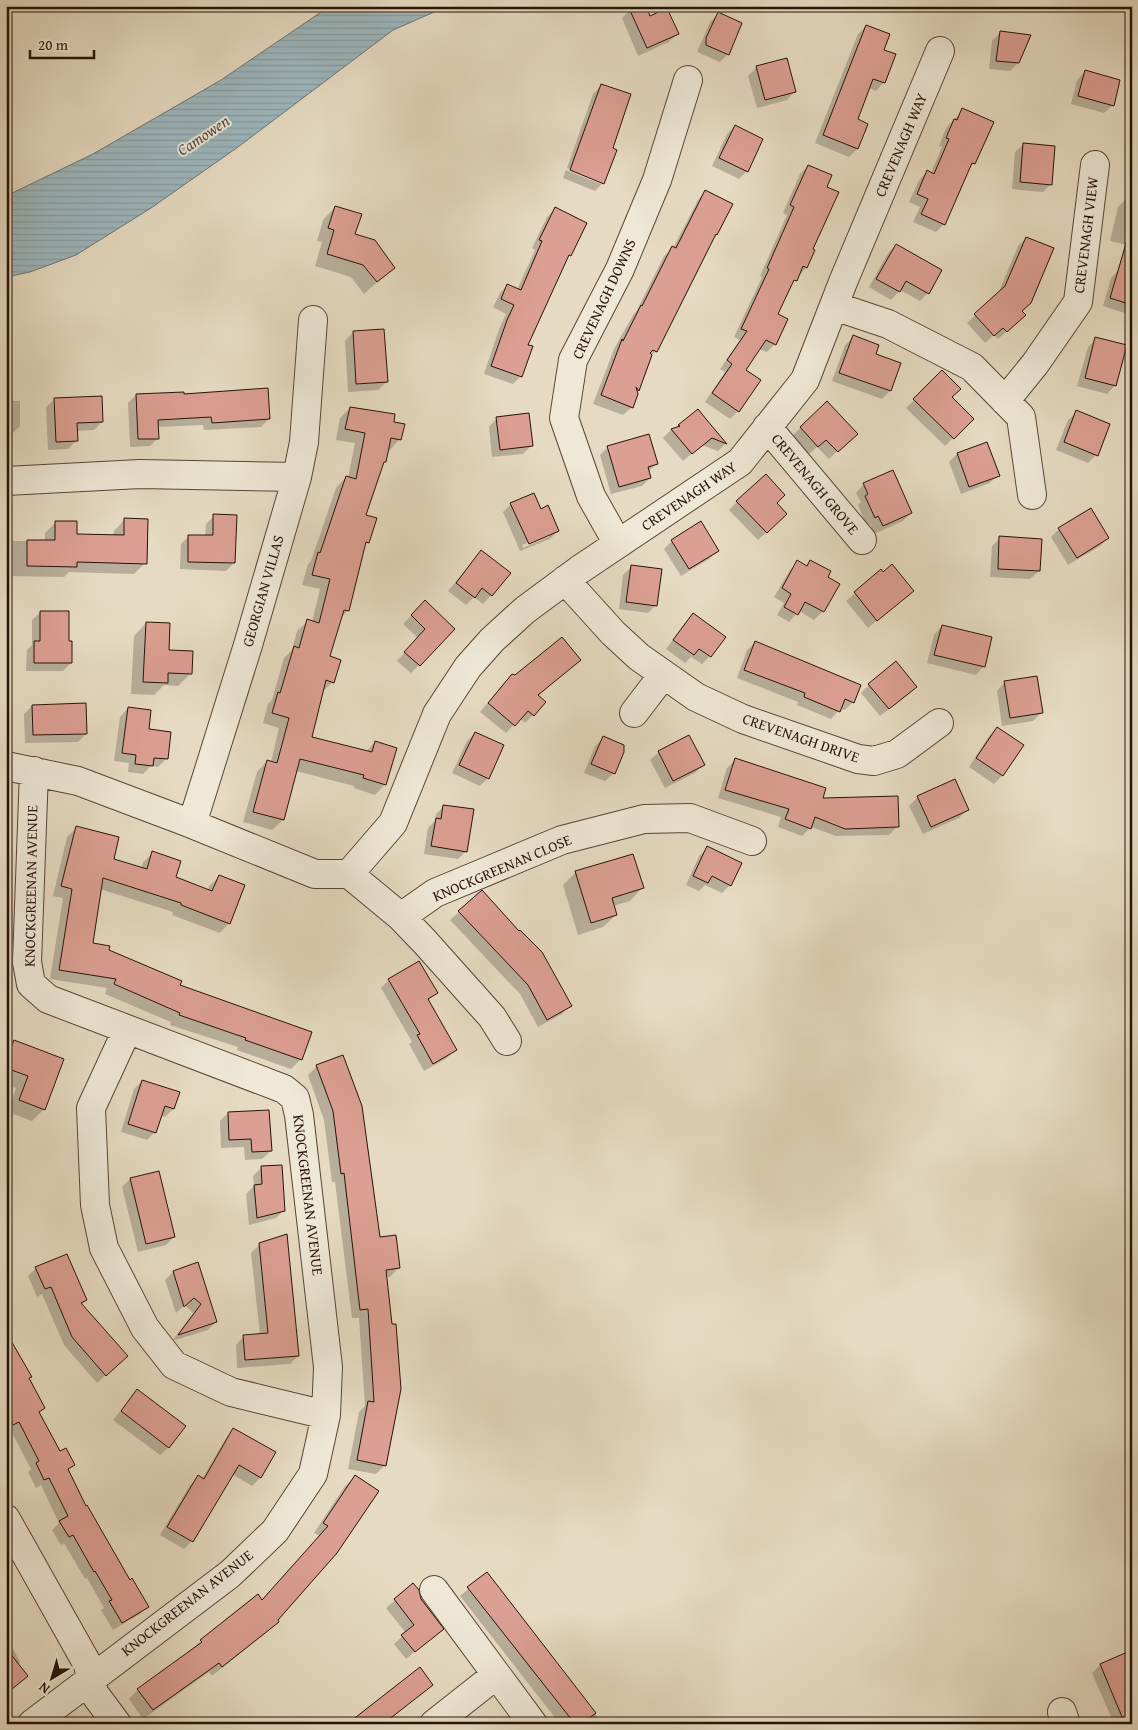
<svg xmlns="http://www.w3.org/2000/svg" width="1138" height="1730" font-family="'Gentium Book Plus',serif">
<defs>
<pattern id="water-rules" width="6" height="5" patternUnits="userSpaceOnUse" patternTransform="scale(1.25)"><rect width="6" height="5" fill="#9db8bf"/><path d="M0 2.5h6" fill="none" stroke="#879da3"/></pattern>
</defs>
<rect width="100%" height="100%" fill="#e6dbc2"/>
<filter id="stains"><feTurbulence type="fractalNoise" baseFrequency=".004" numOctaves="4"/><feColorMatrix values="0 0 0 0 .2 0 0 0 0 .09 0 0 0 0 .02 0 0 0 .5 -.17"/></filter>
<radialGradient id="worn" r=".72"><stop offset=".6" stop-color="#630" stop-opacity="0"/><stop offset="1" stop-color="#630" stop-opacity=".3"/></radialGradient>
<path fill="url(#water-rules)" stroke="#6e7676" d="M330 6H448L393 30 238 147 151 208 76 255 30 272 6 277V196L93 154 221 80Z"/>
<path fill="#0003" fill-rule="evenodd" d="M630 10 649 17 677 34 669 42 638 56 622 18Z
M718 14 728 54 720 62 697 52 710 22Z
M866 26 882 51 884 82 876 91 869 88 856 120 857 149 849 157 815 143 858 34Z
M1000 33 1018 63 1010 71 989 69 992 41Z
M786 59 795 91 787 100 757 108 748 76 756 68Z
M1085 72 1113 105 1104 113 1071 104 1077 80Z
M601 86 611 149 603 183 595 191 563 178 566 170 601 184V181L567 168 593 94Z
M963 110 974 163 968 169 944 224 936 232 913 222 920 207 909 202 919 180 927 172 931 173 942 147 939 146 946 128Z
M735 126 747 171 739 179 712 166 727 134Z
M1024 144 1051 184 1043 192 1012 189 1015 152Z
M808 166 826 188 811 249 814 251 806 268 790 286 777 315 775 344 767 352 759 349 744 370 738 411 730 419 705 402 725 372 720 369 740 340 734 337 762 277 760 276 787 215 783 213 800 174Z
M706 191 731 204 716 235 712 238 656 351 651 356 632 407 623 415 593 404 614 349 633 315 637 310 664 256 673 248 698 200Z
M1126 199 1132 200V310L1128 314 1103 306 1111 278 1119 270 1130 246 1110 241 1118 207Z
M335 207 354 235 393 268 364 294 351 277 315 266 322 242 317 241 323 220Z
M555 209 570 255 565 259 527 346 521 376 513 384 484 374 499 329 506 314 493 307 500 293 508 285 517 290 535 250 532 248 547 217Z
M1026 238 1021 311 1016 323 998 339 994 335 985 343 967 323 998 294 1018 246Z
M896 245 928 293 920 301 900 290 891 300 869 287 888 253Z
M353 332 387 382 378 390 348 392 345 341Z
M854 337 874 354 899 364 890 391 882 399 832 381 845 345Z
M1096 339 1115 385 1107 394 1077 386 1088 347Z
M942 372 951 397 972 419 945 446 906 408Z
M136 395H183L269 419 261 427 204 430 203 425 157 427 158 438 150 446 130 447 128 403Z
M55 399 102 422 94 430 76 431V441L68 449 48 450 46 407Z
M6 401H20V426L12 434H6Z
M827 403 856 433 829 459 817 447 809 454 792 436Z
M350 408 392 423 400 439 390 450H388L385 461 382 465 365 515 368 542 364 546 348 610 340 619 328 657 333 682 322 692 310 738 366 752 375 742 385 784 375 795 354 788V786L296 771 283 820 272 830 243 822 257 772 267 761 271 762 279 728 263 723 268 704 272 700 284 658 292 650 297 631 308 621 312 622 320 589 302 585 308 564 311 561 336 488 346 477 348 478 355 443 336 440 340 418Z
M697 411 725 444 718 451 702 445 683 461 663 438 671 430 677 428Z
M1077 412 1096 455 1088 463 1056 450 1068 420Z
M497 418 531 446 523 454 492 457 489 427Z
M987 443 998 475 990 483 961 494 949 462 957 454Z
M608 447 656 464 648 472 650 478 642 486 611 494 600 455Z
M864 484 911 513 903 521 874 534 870 524 866 525 858 505 861 502 856 493Z
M737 502 776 503 778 522 758 540 729 510Z
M511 504 540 510 558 531 550 539 520 551 503 512ZM550 534V536L523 548 522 545Z
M214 516 234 563 226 571 180 569 181 544 189 536H205L206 524Z
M124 520 145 563 134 574 69 572 64 577 6 576V541H45V533L56 522 76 536H113L114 531Z
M1059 529 1108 538 1100 546 1068 565 1051 537Z
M1000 538 1039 571 1030 579 990 577 992 546Z
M672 541 717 551 709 559 681 576 664 549Z
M481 551 491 595 483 604 474 597 466 605 448 591Z
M811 561 826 578 838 584 823 611 814 620 799 611 789 622 777 615 784 603 774 597 790 570 798 562 806 566Z
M632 566 656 605 648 613 619 609 623 575Z
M881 571 913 591 868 628 846 601Z
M425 602 454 629 411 673 397 661 418 638 403 624Z
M41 612 68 643 71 663 63 671H26L27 650 32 645V620Z
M693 615 710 656 702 664 691 657 685 663 666 649 685 623Z
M146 623 168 651 191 673 178 686 164 685 154 695 131 694 134 636Z
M942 626 984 666 976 675 927 663 934 635Z
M756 642 853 702 845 710 840 709 831 719 797 705 798 702 737 678 747 650Z
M580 660 538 696 533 715 525 723 520 718 506 733 480 712 504 683 514 677Z
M1005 682 1041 713 1033 721 1002 726 997 691Z
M869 685 907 695 880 716 861 693Z
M32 706 86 734 78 742 25 743 24 714Z
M128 708 147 730 166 759 158 767 151 766 143 774 128 772 129 763 114 761 120 717Z
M997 728 1022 745 1002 776 994 784 969 767 989 736Z
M475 733 488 778 480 786 452 773 467 741Z
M604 737 614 773 605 781 584 773 595 746Z
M659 752 703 765 695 773 665 788 650 760Z
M735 760 821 799 897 827 889 835 836 836 811 827 802 836 778 827 781 817 718 798 727 768Z
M954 781 967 810 959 818 923 834 909 806 917 798Z
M444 806 466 851 458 859 424 854 428 828 435 821 436 814Z
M77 827 112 860 141 869 143 862 153 853 174 878 208 891 209 886 219 877 229 923 220 933 172 915 173 912 100 889 91 944 108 951 301 1059 291 1069 237 1050 238 1047 170 1025 171 1022 105 994 107 988 50 979 63 898 53 896 67 837Z
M708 847 730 885 722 893 705 885 699 891 686 885 699 856Z
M576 872 642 888 630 901 613 906 616 915 603 927 578 935 563 885Z
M482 892 570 1005 562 1014 538 1027 520 994 450 920Z
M419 963 436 993 428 1001 455 1050 447 1058 424 1071 409 1044 412 1042 381 988 389 980Z
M14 1042 44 1109 32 1121 8 1112 16 1088 6 1085V1050Z
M342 1057 379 1238 399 1267 390 1277H386L385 1465 376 1474 348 1469 359 1412 365 1406 359 1318H352L335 1182H332L324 1120 308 1075 317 1066Z
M142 1081 173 1109 165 1117 160 1115 155 1132 147 1140 121 1132 134 1089Z
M228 1113 271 1151 262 1159 245 1160 244 1147 221 1148 220 1121Z
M261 1168 284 1210 276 1218 249 1225 246 1194 254 1186 253 1176Z
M158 1172 174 1237 166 1245 138 1252 122 1187 130 1179Z
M260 1244 298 1356 290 1364 237 1368 236 1345 244 1336 260 1335 251 1253Z
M197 1264 216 1322 208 1330 172 1341 193 1313 185 1305 176 1313 165 1280 173 1272Z
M36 1268 86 1300 81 1305 118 1364 97 1383 64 1345 42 1294 37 1297 28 1276Z
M6 1357 28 1379 44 1408 38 1413 59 1453 73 1465 67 1471 85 1507 130 1581 148 1606 140 1614 113 1630 101 1610 104 1608 87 1578 85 1579 64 1543 61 1545 52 1530 59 1523 41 1485 36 1488 28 1472 31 1469 10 1429 6 1432Z
M137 1391 169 1447 160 1455 113 1420Z
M234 1429 274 1453 260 1478 252 1486 232 1474 192 1541 184 1549 160 1535 190 1485 198 1477 202 1479 226 1438Z
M355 1477 377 1491 276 1620 278 1622 268 1631 212 1676 209 1672 143 1719 129 1699 138 1690 191 1650 201 1641 262 1601 320 1536 314 1533 345 1486Z
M486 1574 603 1724H560L460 1596Z
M413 1585 420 1600 442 1629 406 1659 394 1644 406 1633 386 1608Z
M6 1635 20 1662 18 1665 27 1676 6 1694Z
M1100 1665 1132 1724H1106L1112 1719 1092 1673Z
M432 1685 384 1724H349Z
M202 1719 206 1724H196Z
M1005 1721 1006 1724H997Z"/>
<path fill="#dc9f93" stroke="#271208" d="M628 6H646L650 16 667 8 679 34 647 48Z
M718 12 742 23 729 55 706 45V38Z
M866 25 890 34 884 50 896 54 885 83 873 79 858 119 868 124 858 149 823 135Z
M1000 31 1031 35 1019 63 996 61Z
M787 58 796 92 765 100 756 66Z
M1085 70 1120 80 1114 106 1078 96Z
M601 84 631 94 613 148 617 150 604 184 570 170Z
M962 108 994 122 975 164 972 163 945 225 921 214 928 199 917 194 927 170 934 174 949 139 946 138 954 119 957 120Z
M735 125 763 139 748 172 719 158Z
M1023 143 1055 146 1052 185 1020 182Z
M808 165 832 175 827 187 839 192 813 249 815 250 807 268 803 266 797 281 794 280 778 314 788 319 776 345 766 340 746 370 761 380 739 412 712 393 732 364 727 360 747 331 741 329 769 269 767 268 794 207 790 205Z
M705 190 733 204 717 235 716 234 657 352 653 350 650 353 652 355 639 391 636 387 638 394 633 408 601 395 622 339 623 341 641 305 642 306 672 246 676 248Z
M335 206 362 214 355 234 375 240 395 268 377 282 363 265 327 254 334 230 328 228Z
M555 207 587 223 571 256 569 255 528 345 533 346 522 377 491 366 507 320 514 305 501 299 507 284 521 290 542 241 539 240Z
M1026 237 1054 248 1031 303 1022 311 1026 315 1007 332 1003 328 994 336 974 314 1005 286Z
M1127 240H1132V305L1110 298Z
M896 244 942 270 929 294 906 281 900 292 876 279Z
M384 329 388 382 356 384 353 331Z
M853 335 879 345 876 354 901 363 891 391 839 373Z
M1095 337 1127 345 1116 386 1085 378Z
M942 370 961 389 952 397 974 419 954 439 913 399Z
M268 388 270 419 212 423 211 417 158 420 159 439H138L136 394 184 392V394Z
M102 396 103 422 77 423 78 441 56 442 54 398Z
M827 401 858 434 838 452 826 440 818 447 800 427Z
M350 407 395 414 394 422 405 424 401 440 391 438 386 462H384L366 515 377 518 369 543 366 542 349 611 344 610 330 656 341 660 334 683 326 680 312 737 372 752 375 741 397 748 386 785 363 778 364 775 300 759 284 820 253 812 267 760 277 763 289 718 272 713 278 692 280 693 294 646 299 648 307 619 319 623 330 579 312 575 318 552 320 553 346 476 356 479 365 433 345 429Z
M698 409 706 419 727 444 712 438 692 454 671 429 680 426 678 425Z
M1076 410 1110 424 1098 456 1064 442Z
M529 413 533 446 500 450 496 417Z
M649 434 658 464 648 467 651 478 619 487 607 446Z
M987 442 1000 476 969 487 957 453Z
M893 470 912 513 883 526 878 516 875 518 865 496 868 494 863 483Z
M766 474 785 495 777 503 787 514 767 533 736 501Z
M534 493 541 509 548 505 559 531 529 544 510 503Z
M1091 508 1109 538 1077 558 1058 528Z
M213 514 237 515 235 563 188 562V535H213Z
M124 518 148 519 147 564 77 562V567L27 566V540H55V521H77V534L124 535Z
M701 521 719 551 689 569 671 540Z
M999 536 1042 539 1040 571 998 569Z
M481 550 511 573 492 596 482 588 475 598 456 583Z
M797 560 807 566 810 560 831 571 828 577 840 584 824 612 805 602 798 615 784 607 791 594 782 588Z
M892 564 914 591 877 621 854 592 881 569 883 572Z
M631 565 662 569 657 606 626 602Z
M425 600 455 629 420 666 404 652 425 629 411 615Z
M40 611H69V641H72V663H34V641H40Z
M693 613 726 637 711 657 699 649 694 655 673 640Z
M146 622 170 623 169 650 193 651 192 674 168 673V683L143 682Z
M942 625 992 637 985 667 934 655Z
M562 637 581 660 538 695 546 702 534 716 528 711 515 726 488 703 512 674 515 675Z
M755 641 861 685 854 703 845 699 840 712 804 697 805 693 744 670Z
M896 661 917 687 889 709 868 684Z
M1037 676 1043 713 1010 718 1004 681Z
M86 703 87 734 33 735 32 705Z
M128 707 151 710 149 729 171 732 168 759 154 758 153 766 135 764 136 755 122 753Z
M997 727 1024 745 1003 776 976 758Z
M475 732 504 745 489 779 459 765Z
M689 735 705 765 673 781 658 751Z
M603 736 624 745V752L615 774 591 764Z
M735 758 826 788 823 798 898 796 899 827 845 829 815 817 811 829 785 819 789 809 725 790Z
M955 779 969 810 931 827 917 796Z
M443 805 474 809 467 852 431 846 436 818 441 819Z
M76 826 119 837 114 859 147 869 152 851 181 861 176 877 212 891 219 875 245 885 230 924 181 905V903L103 878 93 943 110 946 109 950 182 981 180 985 312 1032 302 1060 245 1040 246 1038 179 1015 180 1013 114 984 116 979 59 970 72 889 61 886Z
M707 846 742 863 731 886 712 876 708 883 693 876Z
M633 854 644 888 612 898 617 915 591 923 575 871Z
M482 890 519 931 520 930 542 952 572 1006 547 1020 528 985 458 911Z
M419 961 438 993 428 999 457 1050 433 1064 417 1035 420 1034 388 979Z
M14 1040 64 1059 45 1110 19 1100 28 1076 6 1068V1062Z
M343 1055 362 1106 380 1237 396 1235 400 1268 386 1270 392 1324H396L401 1389 386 1466 357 1460 368 1401 374 1402 368 1309 360 1310 344 1173 341 1174 333 1111 316 1065Z
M142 1080 180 1092 174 1109 165 1106 156 1133 128 1124Z
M269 1110 272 1151 252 1152 251 1139 229 1140 228 1112Z
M282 1165 285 1211 257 1218 254 1185 262 1184 261 1166Z
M159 1171 175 1237 146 1244 130 1178Z
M287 1234 299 1356 245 1360 243 1335 268 1333 259 1243Z
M67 1254 87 1300 81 1303 128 1356 106 1376 72 1337 51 1287 45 1289 35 1267Z
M198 1262 217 1322 178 1335 201 1304 194 1298 184 1307 173 1271Z
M6 1332 32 1377 29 1378 45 1408 39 1412 60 1451 66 1448 75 1465 68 1469 86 1506 87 1505 130 1580 132 1578 149 1607 122 1623 109 1601 112 1600 95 1571 94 1572 73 1535 69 1537 59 1521 68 1516 49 1478 44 1480 36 1463 39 1461 19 1422 13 1425 6 1412Z
M137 1389 186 1426 169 1448 121 1411Z
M233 1428 276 1452 261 1478 239 1465 193 1542 167 1527 198 1475 204 1479Z
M355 1475 379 1491 337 1553 278 1620 279 1622 222 1667 219 1663 153 1710 137 1689 202 1642 200 1640 258 1594 262 1600 328 1526 323 1523Z
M487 1572 596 1713 581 1724H575L467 1587Z
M413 1583 419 1590 421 1599 444 1629 415 1652 401 1635 414 1625 394 1599Z
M6 1648 28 1676 6 1694Z
M1132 1650V1724H1125L1100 1664Z
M420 1667 433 1685 383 1724H347Z"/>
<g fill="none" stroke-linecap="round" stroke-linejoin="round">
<g stroke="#574436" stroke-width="30">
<path id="minor" d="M834 306 888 324 972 367 1021 417 1032 495
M1005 401 1035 364 1078 302 1095 165
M767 427 862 540
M297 477 304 442 313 320
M6 481 140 474 297 477 248 645 192 824 78 781 6 766
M618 544 591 496 564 418 573 360 620 269 657 180 688 80
M565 580 613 633 639 657 696 697 743 719 858 759 874 761 897 754 939 723
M634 713 663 675
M192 824 315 874H349L401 917 425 942 492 1017 507 1041
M349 874 393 823 437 714 468 667 492 640 525 610 579 570 740 462 805 380 843 282 940 51
M401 917 435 893 562 840 644 819 690 818 752 841
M127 1030 91 1108 95 1205 104 1248 145 1328 174 1365 231 1392 326 1415
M6 1519 88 1665 94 1693 117 1724
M434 1590 533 1724
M1062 1712 1066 1724
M32 1724 230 1574 275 1531 313 1474 326 1415 328 1367 299 1115 295 1098 284 1089 48 999 31 984 27 962 34 771
M434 1724 496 1675"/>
</g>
<use href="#minor" stroke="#efe8d7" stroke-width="28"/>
</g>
<g text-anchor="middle" stroke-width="4" stroke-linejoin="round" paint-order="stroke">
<g font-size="15" fill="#271208" stroke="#efe8d7">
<text transform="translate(901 145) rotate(-67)" y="5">CREVENAGH WAY</text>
<text transform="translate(1086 235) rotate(-83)" y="5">CREVENAGH VIEW</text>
<text transform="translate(604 299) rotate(-65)" y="5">CREVENAGH DOWNS</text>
<text transform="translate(815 484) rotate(50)" y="5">CREVENAGH GROVE</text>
<text transform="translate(689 496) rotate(-34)" y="5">CREVENAGH WAY</text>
<text transform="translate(263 591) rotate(-74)" y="5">GEORGIAN VILLAS</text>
<text transform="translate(801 738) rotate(19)" y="5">CREVENAGH DRIVE</text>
<text transform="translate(502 868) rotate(-23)" y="5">KNOCKGREENAN CLOSE</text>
<text transform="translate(31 886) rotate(-89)" y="5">KNOCKGREENAN AVENUE</text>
<text transform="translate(308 1195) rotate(83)" y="5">KNOCKGREENAN AVENUE</text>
<text transform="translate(187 1603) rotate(-38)" y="5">KNOCKGREENAN AVENUE</text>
</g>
<g font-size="16" font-style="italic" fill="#504c48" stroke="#efe8d7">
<text transform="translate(203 135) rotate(-34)" y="6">Camowen</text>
</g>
</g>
<rect width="1138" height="1730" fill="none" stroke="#e6dbc2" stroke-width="25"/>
<rect x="8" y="8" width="1123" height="1715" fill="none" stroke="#271208" stroke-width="2.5"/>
<rect x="12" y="12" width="1113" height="1705" fill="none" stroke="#271208"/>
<g transform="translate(52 1678) rotate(218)" stroke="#efe8d7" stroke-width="4" paint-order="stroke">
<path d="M0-4L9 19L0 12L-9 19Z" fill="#271208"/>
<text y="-8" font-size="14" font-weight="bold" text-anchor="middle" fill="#271208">N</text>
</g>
<path d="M30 50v8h64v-8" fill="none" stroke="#271208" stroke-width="2.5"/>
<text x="38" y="50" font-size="15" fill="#271208" stroke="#efe8d7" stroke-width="4" paint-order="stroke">20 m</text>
<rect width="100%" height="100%" filter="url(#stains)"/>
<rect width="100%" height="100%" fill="url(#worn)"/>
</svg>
